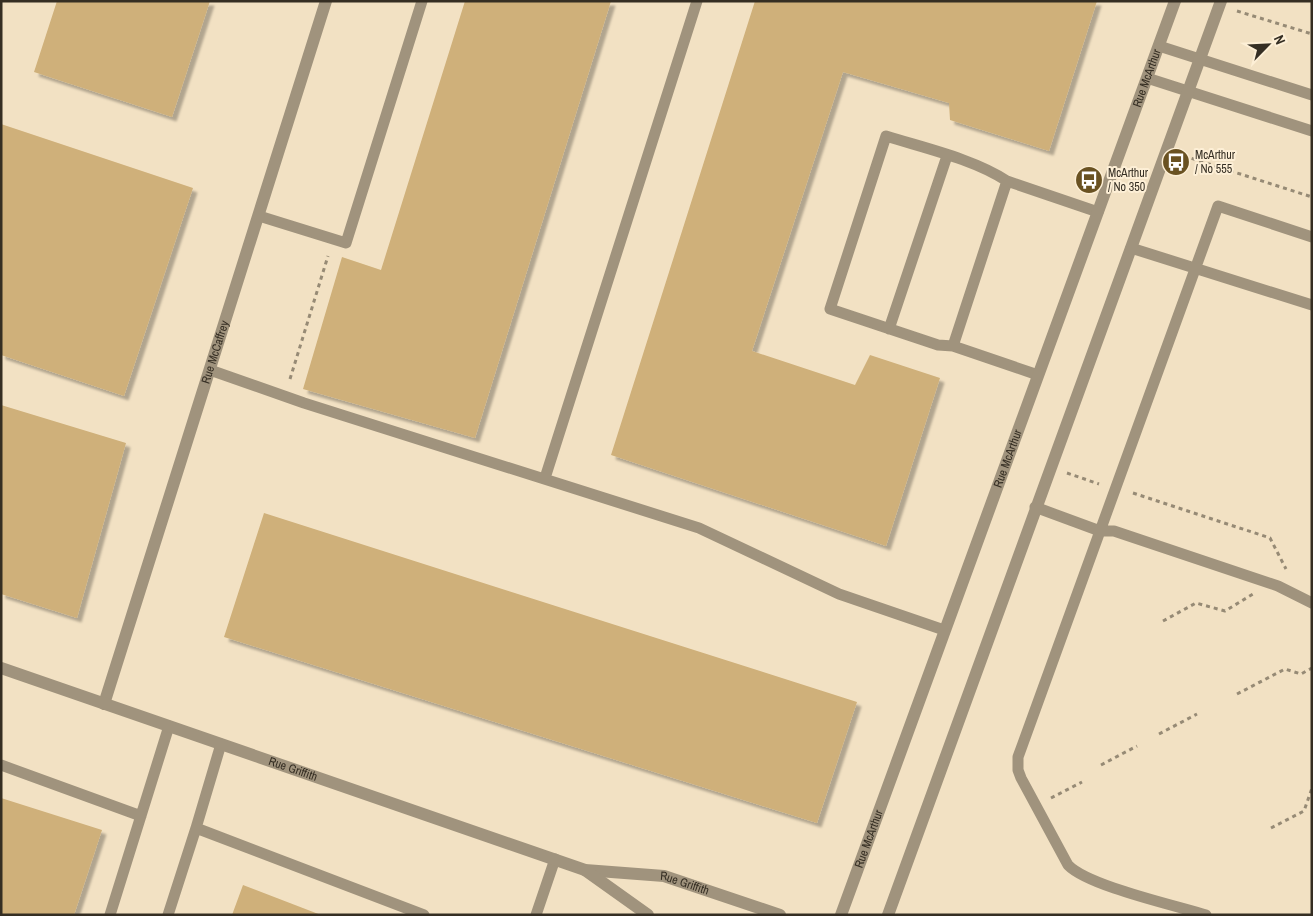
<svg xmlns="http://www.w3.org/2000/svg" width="1313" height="916" font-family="'Archivo Narrow',sans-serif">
<defs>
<filter id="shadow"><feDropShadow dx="4.5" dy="4.5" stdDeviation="1" flood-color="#0004"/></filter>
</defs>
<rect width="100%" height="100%" fill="#f2e1c3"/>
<path fill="#cfb07a" filter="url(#shadow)" d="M57 1H210L172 117 34 72Z
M465 1H611L475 438 303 389 342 257 381 270Z
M755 1H1097L1049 151 950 120 949 103 843 72 752 351 855 385 870 355 940 378 886 546 611 455Z
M1 124 193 188 124 396 1 355Z
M1 405 126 443 77 618 1 594Z
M264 513 857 702 817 823 224 637Z
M1 798 102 830 74 915H1Z
M243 885 321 915H232Z"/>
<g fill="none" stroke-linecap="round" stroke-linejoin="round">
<path stroke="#968a75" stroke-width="3" stroke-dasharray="4 4" stroke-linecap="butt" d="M1237 11 1312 34
M1184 156 1312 197
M290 379 328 256
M1067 473 1099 484
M1133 493 1270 538 1286 569
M1163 621 1196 603 1225 611 1253 594
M1237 694 1285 669 1301 674 1312 668
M1159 734 1197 714
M1101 765 1137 746
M1051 798 1082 782
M1271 828 1304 811 1312 788"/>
<path stroke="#a0937d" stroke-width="11" d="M1159 46 1312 95
M1147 78 1312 131
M259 216 346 243 422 1
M1131 248 1312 305
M889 329 947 156
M953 346 1007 181
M210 370 304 403 699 528 839 594 944 630
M1038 375 953 346 938 345 830 309 886 136C924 148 974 159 1007 181L1098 212
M545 478 697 1
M1035 507 1100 531H1114L1278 586 1312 603
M221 744 196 828 424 915
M1 765 141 816
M110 915 169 726
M168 915 196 828
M536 915 555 859
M1206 915C1174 905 1088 886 1068 865L1021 778 1018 770V757L1218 206 1312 237"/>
<path stroke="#a0937d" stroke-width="12" id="s1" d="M104 704 326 1"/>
<g stroke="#a0937d" stroke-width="12">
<path id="s2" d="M1 668 585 870 664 876 780 915"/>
<path d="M585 870 648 915"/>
<path id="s3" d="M841 915 1175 1"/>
<path d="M888 915 1221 1"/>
</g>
</g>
<defs>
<g id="bus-disc" transform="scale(1.4375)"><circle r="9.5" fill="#6a5222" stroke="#fdefd6"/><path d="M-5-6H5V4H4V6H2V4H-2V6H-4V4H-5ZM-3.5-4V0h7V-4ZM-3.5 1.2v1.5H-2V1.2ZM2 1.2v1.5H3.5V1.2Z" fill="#fff"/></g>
</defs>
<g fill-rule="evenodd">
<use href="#bus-disc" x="1176" y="162"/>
<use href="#bus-disc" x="1089" y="180"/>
</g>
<g text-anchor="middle" stroke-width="4" stroke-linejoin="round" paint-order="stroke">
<g font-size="12" fill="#352e23" stroke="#fdefd6">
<text dy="4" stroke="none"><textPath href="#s3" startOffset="891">Rue McArthur</textPath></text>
<text dy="4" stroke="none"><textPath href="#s1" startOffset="369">Rue McCaffrey</textPath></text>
<text dy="4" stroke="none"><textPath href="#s3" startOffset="486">Rue McArthur</textPath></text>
<text dy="4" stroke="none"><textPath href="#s2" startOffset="309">Rue Griffith</textPath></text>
<text dy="4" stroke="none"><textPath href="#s3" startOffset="81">Rue McArthur</textPath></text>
<text dy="4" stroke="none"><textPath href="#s2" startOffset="719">Rue Griffith</textPath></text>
</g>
<g font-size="12" fill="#352e23" stroke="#fdefd6" text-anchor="start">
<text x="1195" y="159">McArthur<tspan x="1195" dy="14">/ No 555</tspan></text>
<text x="1108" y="177">McArthur<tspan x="1108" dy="14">/ No 350</tspan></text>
</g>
</g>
<rect width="1313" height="916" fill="none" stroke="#352e23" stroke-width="5"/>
<g transform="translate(1268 45) rotate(66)" stroke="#fdefd6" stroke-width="4" paint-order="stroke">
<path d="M0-4L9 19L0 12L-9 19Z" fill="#352e23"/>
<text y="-8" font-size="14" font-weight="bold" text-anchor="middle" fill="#352e23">N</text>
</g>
</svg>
